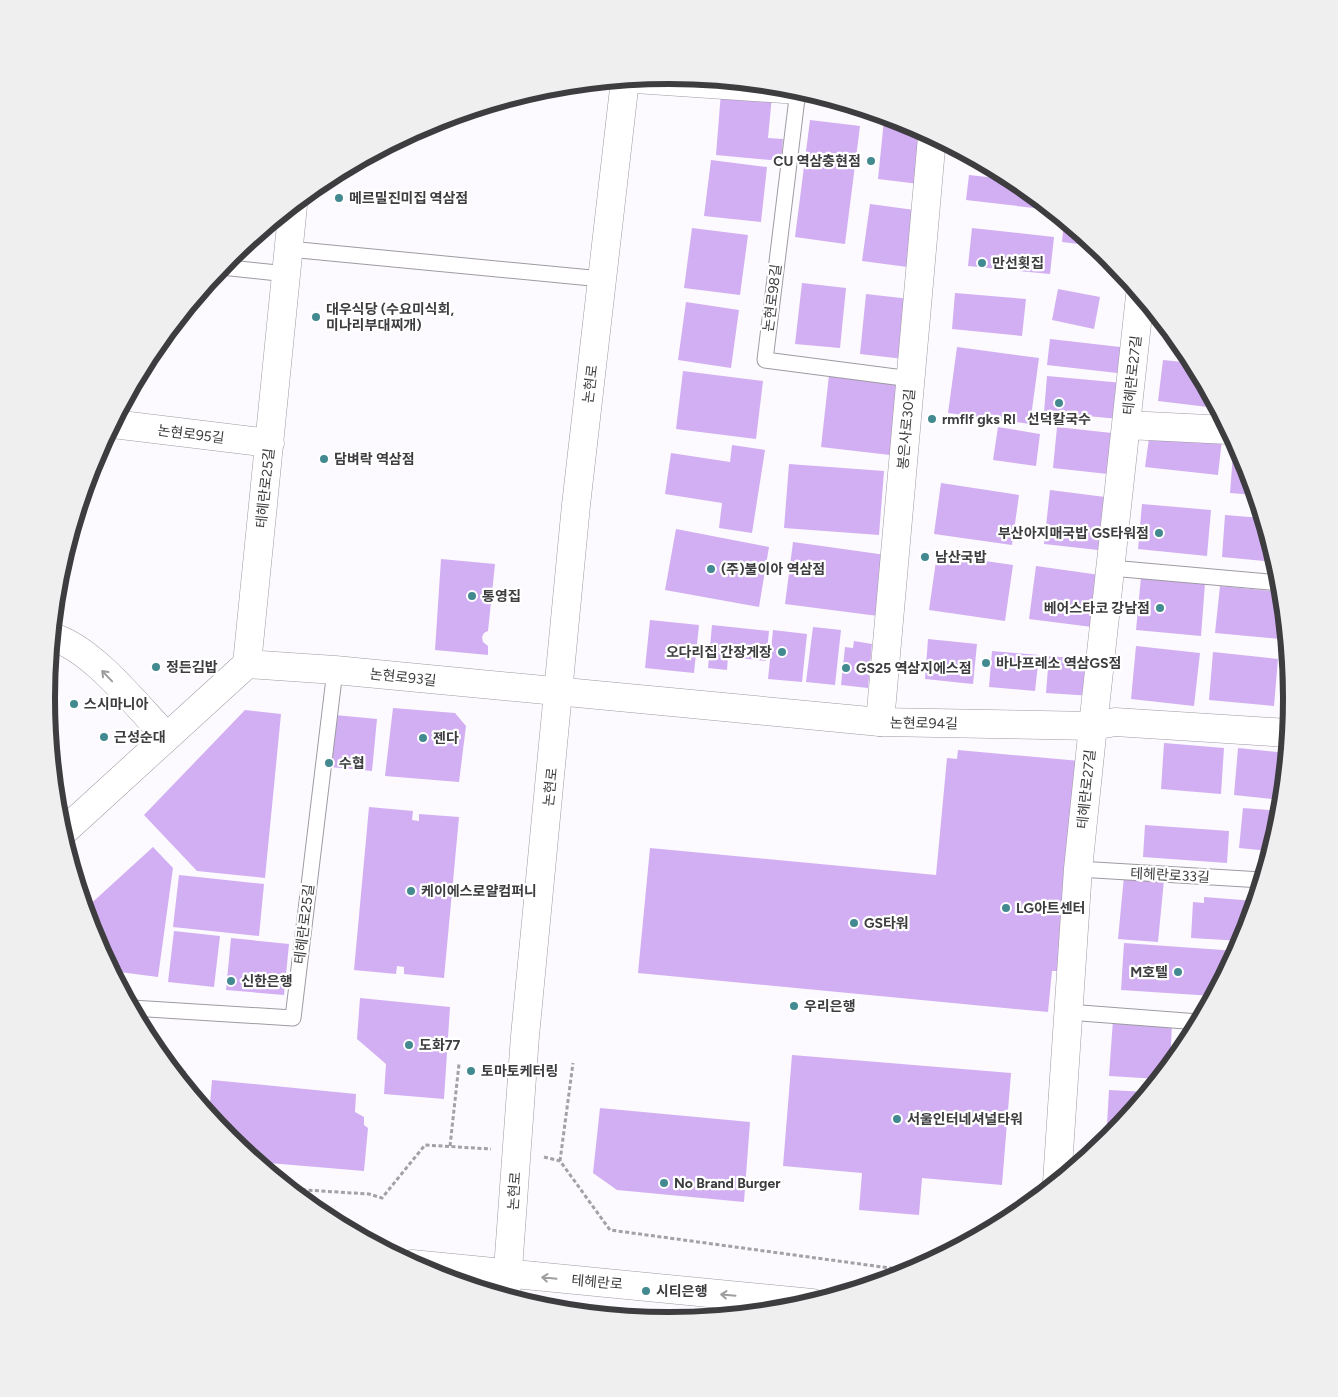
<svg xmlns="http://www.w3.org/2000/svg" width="1338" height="1397" font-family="Figtree,'Noto Sans KR',sans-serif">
<rect width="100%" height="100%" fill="#fcfaff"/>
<path fill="#d2aff3" d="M721 92 772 96 768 138 783 139 781 161 716 155Z
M810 120 860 126 845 244 795 237Z
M884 120 905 123 924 132 919 184 878 179Z
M963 153 977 160V161L962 158Z
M711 160 767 167 761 222 704 216Z
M969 175 1014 180 1051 210 966 200Z
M870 204 922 211 915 268 862 261Z
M1064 221 1094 246 1062 242Z
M692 228 748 235 740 295 684 288Z
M972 228 1054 237 1050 274 968 266Z
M802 283 846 288 840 348 795 344Z
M1058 289 1100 297 1094 329 1052 320Z
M955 293 1026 299 1022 336 952 329Z
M866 294 910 299 904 359 860 354Z
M686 302 739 310 731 368 678 360Z
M1050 339 1129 348 1126 374 1047 365Z
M957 347 1039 358 1030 424 948 413Z
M1163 360 1193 363 1216 408 1158 401Z
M683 371 763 381 756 439 676 429Z
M829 375 899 383 890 455 821 447Z
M1047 376 1123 383 1119 419 1044 412Z
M998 427 1040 434 1036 466 993 460Z
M1057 427 1121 434 1117 475 1053 468Z
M1150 431 1222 439 1218 475 1145 467Z
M1234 441 1244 460 1255 495 1230 493Z
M732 445 765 450 752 533 719 528 722 503 665 494 671 453 730 462Z
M789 464 884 471 879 535 784 528Z
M941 483 1019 495 1012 545 934 534Z
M1050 490 1113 498 1107 551 1044 544Z
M1142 504 1211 510 1207 556 1138 549Z
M1225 515 1262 518 1275 562 1222 557Z
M676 529 769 547 759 607 665 590Z
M793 542 886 555 878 616 785 604Z
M937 554 1013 565 1005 621 929 610Z
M441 559 495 564 488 631 484 633 482 637 483 642 488 646V655L435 650Z
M1036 566 1107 576 1100 628 1029 619Z
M1141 577 1205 583 1201 636 1136 630Z
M1220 586 1281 592 1283 608 1280 639 1215 633Z
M650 620 699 625 694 673 645 668Z
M712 625 769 631 766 661 728 657 727 670 708 668Z
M813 627 841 630 835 685 806 682Z
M773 630 807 634 802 682 768 679Z
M928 639 977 644 973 684 925 679Z
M854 641 872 644 868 688 841 685 845 647 853 648Z
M1136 646 1200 653 1194 706 1131 699Z
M992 651 1039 655 1035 691 989 687Z
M1213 652 1278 659 1274 706 1209 700Z
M1049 656 1096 660 1093 696 1046 693Z
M1288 670 1292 699 1290 713H1284Z
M47 686 55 689 57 699 47 705Z
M393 708 455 713 466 726 459 782 385 776Z
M245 710 281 714 265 878 197 871 144 815Z
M335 715 377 719 372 771 330 767Z
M1164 743 1224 748 1221 794 1161 789Z
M1238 748 1286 753 1282 800 1234 795Z
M958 750 1080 761 1061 971H1052L1048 1012 638 973 650 848 936 875 947 758 957 759Z
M369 807 413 811 412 820 419 821V814L459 817 444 978 404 974V967L397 966 396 974 354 970Z
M1243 808 1281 811 1270 851 1239 848Z
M1145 825 1229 831 1227 863 1143 857Z
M153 847 173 868 158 977 112 971 94 937 85 909Z
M179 875 264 884 259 936 173 927Z
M1124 876 1164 880 1158 942 1118 939Z
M1204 897 1255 901 1242 941 1191 938 1193 902 1204 903Z
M174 931 220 936 214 987 168 982Z
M231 938 289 944 284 995 226 990Z
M1124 943 1237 951 1213 996 1121 990Z
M360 998 450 1007 444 1099 384 1094 386 1064 357 1039Z
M1113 1020 1172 1024 1170 1066 1159 1079 1109 1076Z
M1183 1027 1195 1028 1181 1051Z
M792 1055 1011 1073 1002 1185 922 1178 919 1215 859 1210 862 1173 783 1166Z
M172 1070 186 1071 185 1086Z
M212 1080 356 1094 355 1112 364 1117V1125L368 1128 364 1171 257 1162 228 1139 209 1115Z
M1109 1090 1148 1092 1106 1141Z
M600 1108 750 1122 744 1202 617 1190 593 1173Z"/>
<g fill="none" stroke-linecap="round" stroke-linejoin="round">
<g stroke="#9e9aa2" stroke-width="17">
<path id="lane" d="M798 90 765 360 911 379
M289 249 602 279
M221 267 287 274
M1111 568 1280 583
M1078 869 1262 880
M132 1008 293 1018 335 670
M1068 1012 1199 1022"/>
</g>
<g stroke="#9e9aa2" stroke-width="29">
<path id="street" d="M635 79 798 90
M113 424 270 443
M1127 425 1228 430
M52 637C92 648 137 706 166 736
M247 664 293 205
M880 722 932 137
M1093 726 1140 296"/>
</g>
<g stroke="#9e9aa2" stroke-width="29">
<path id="secondary" d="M62 833 247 664 335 670 880 722 1093 726 1115 722 1288 733
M1057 1182 1078 869 1093 726"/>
</g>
<g stroke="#9e9aa2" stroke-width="29">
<path id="primary" d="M412 1264 812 1303
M506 1297 525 1036 576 505 625 80"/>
</g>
<path stroke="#a3a1a5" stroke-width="3" stroke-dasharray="4 2.5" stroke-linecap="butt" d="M450 1146 459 1064
M544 1157 560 1161 610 1230 912 1271
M560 1161 573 1063
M289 1189 369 1194 382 1198 425 1145 491 1149"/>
<use href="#lane" stroke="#fff" stroke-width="15"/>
<use href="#street" stroke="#fff" stroke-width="28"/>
<use href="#secondary" stroke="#fff" stroke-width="28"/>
<use href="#primary" stroke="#fff" stroke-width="28"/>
</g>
<defs><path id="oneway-shaft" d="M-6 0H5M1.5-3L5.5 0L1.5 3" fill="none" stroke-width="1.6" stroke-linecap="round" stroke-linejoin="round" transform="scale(1.25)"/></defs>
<g stroke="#9e9e9f">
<use href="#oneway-shaft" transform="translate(107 676) rotate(-134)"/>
<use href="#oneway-shaft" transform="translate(549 1278) rotate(-174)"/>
<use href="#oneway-shaft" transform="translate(728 1295) rotate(-175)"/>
</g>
<g fill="#428a90" stroke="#fff" stroke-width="2">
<circle cx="871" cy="161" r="5"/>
<circle cx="339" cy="198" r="5"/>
<circle cx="982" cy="263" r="5"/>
<circle cx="316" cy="317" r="5"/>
<circle cx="1059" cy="403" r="5"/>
<circle cx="932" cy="419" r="5"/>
<circle cx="324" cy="459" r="5"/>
<circle cx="1159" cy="533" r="5"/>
<circle cx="925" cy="557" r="5"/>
<circle cx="711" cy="569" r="5"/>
<circle cx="472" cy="596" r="5"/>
<circle cx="1160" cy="608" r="5"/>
<circle cx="782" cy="652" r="5"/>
<circle cx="986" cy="663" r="5"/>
<circle cx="156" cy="667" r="5"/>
<circle cx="846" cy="668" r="5"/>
<circle cx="74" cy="704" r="5"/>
<circle cx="104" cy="737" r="5"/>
<circle cx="423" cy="738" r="5"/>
<circle cx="329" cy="763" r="5"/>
<circle cx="411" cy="891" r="5"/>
<circle cx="1006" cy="908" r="5"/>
<circle cx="854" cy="923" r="5"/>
<circle cx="1178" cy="972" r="5"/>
<circle cx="231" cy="981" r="5"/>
<circle cx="794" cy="1006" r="5"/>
<circle cx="409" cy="1045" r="5"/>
<circle cx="471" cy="1071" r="5"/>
<circle cx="897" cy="1119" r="5"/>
<circle cx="664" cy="1183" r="5"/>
<circle cx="646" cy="1291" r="5"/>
</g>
<g text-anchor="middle" stroke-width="4.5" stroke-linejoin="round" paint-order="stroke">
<g font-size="14" font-weight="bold" fill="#3d3c3f" stroke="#fff" text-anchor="start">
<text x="861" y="166" text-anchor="end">CU 역삼충현점</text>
<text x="349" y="203">메르밀진미집 역삼점</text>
<text x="992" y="268">만선횟집</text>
<text x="326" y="314">대우식당 (수요미식회,<tspan x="326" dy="16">미나리부대찌개)</tspan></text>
<text x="942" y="424">rmflf gks Rl</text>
<text x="1059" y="424" text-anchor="middle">선덕칼국수</text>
<text x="334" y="464">담벼락 역삼점</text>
<text x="1149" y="538" text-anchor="end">부산아지매국밥 GS타워점</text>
<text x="935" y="562">남산국밥</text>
<text x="721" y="574">(주)불이아 역삼점</text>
<text x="482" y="601">통영집</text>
<text x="1150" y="613" text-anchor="end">베어스타코 강남점</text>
<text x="772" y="657" text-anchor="end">오다리집 간장게장</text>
<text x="996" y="668">바나프레소 역삼GS점</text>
<text x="166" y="672">정든김밥</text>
<text x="856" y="673">GS25 역삼지에스점</text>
<text x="84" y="709">스시마니아</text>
<text x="114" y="742">근성순대</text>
<text x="433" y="743">젠다</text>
<text x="339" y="768">수협</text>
<text x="421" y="896">케이에스로얄컴퍼니</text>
<text x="1016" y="913">LG아트센터</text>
<text x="864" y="928">GS타워</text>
<text x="1168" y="977" text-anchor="end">M호텔</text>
<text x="241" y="986">신한은행</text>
<text x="804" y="1011">우리은행</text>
<text x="419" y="1050">도화77</text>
<text x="481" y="1076">토마토케터링</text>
<text x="907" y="1124">서울인터네셔널타워</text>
<text x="674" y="1188">No Brand Burger</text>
<text x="656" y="1296">시티은행</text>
</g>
<g font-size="14" fill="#3d3c3f" stroke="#fff">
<text transform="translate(772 298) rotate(-83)" y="5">논현로98길</text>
<text transform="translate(1132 375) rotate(-84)" y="5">테헤란로27길</text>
<text transform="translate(590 384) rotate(-83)" y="5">논현로</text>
<text transform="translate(906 429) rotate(-85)" y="5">봉은사로30길</text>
<text transform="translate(191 434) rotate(7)" y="5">논현로95길</text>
<text transform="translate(265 488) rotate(-84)" y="5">테헤란로25길</text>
<text transform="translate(403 677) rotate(6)" y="5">논현로93길</text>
<text transform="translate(924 723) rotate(1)" y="5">논현로94길</text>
<text transform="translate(550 787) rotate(-84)" y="5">논현로</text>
<text transform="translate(1086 789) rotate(-84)" y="5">테헤란로27길</text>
<text transform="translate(1170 875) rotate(3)" y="5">테헤란로33길</text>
<text transform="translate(304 924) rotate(-83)" y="5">테헤란로25길</text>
<text transform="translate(514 1191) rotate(-86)" y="5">논현로</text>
<text transform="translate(597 1282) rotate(5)" y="5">테헤란로</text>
</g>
</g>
<path d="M0 0H1338V1397H0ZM55 698a614 614 0 1 1 1228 0a614 614 0 1 1-1228 0Z" fill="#efeff0" fill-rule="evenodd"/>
<path fill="none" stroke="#3d3c3f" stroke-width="6" d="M55 698a614 614 0 1 1 1228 0a614 614 0 1 1-1228 0Z"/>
</svg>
